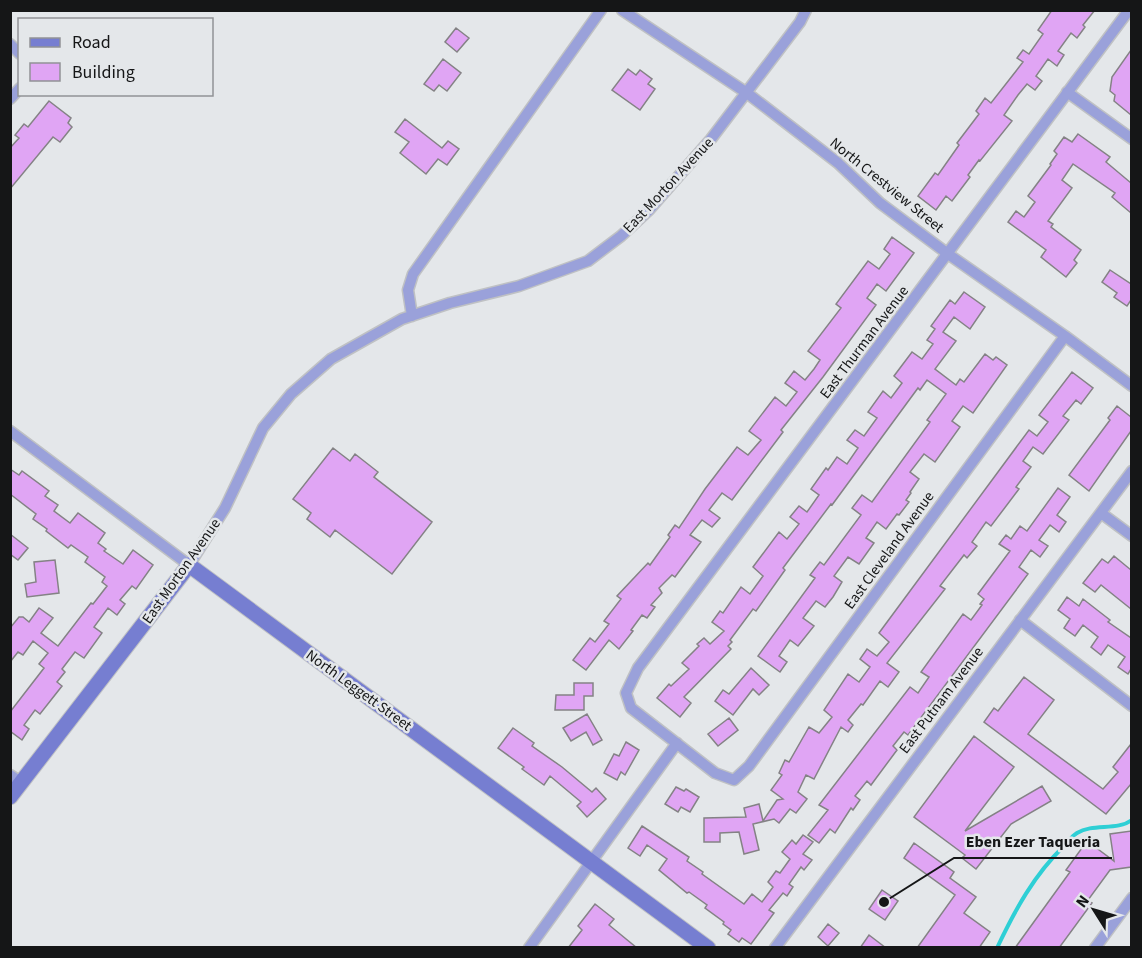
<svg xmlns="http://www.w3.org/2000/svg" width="1142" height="958" font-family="'Source Sans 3',sans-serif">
<rect width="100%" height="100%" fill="#e4e7ea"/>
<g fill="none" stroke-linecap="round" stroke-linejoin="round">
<path stroke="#2ecfd5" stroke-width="4" d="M997 948C1015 910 1034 875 1064 846 1068 842 1072 836 1077 833 1093 823 1117 831 1132 820"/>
</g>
<path fill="#e0a5f4" stroke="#848285" stroke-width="1.5" d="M1052 10H1095L1083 25 1085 27 1077 38 1071 33 1058 51 1064 55 1057 66 1048 59 1036 76 1042 81 1035 90 1027 84 1018 95 1004 115 1012 121 980 161 979 160 968 175 970 177 952 201 946 196 936 210 918 196 935 173 938 175 959 145 957 143 979 114 976 111 985 98 991 103 1023 62 1017 58 1023 50 1029 54 1043 34 1038 30Z
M456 28 469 38 457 52 445 42Z
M1131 50V115L1114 101 1115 95 1110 91 1112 77Z
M443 59 461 73 447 91 439 85 434 91 424 84Z
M628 69 636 75 640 70 652 79 648 84 655 89 640 110 612 90Z
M49 101 71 118 68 123 72 127 60 142 53 137 10 189V148L19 138 15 135 24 124 28 127Z
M405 119 442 148 448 141 459 149 447 165 438 159 426 174 400 153 409 142 395 132Z
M1078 134 1110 157 1106 162 1131 183V213L1112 197 1115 193 1073 164 1062 180 1072 188 1048 221 1053 224 1051 227 1081 250 1074 260 1077 263 1066 277 1041 257 1046 250 1008 222 1016 211 1024 217 1035 202 1028 196 1051 165 1050 164 1057 154 1054 151 1064 137 1072 142Z
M892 237 914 253 886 291 877 284 867 298 876 305 823 377 781 430 783 432 732 500 722 493 709 510 720 518 712 527 702 520 690 535 701 542 675 577 672 575 659 588 662 593 651 605 655 607 647 618 642 615 631 630 633 631 619 649 609 640 586 670 573 660 590 638 595 642 609 624 604 621 621 599 617 596 648 563 650 565 670 537 668 535 675 525 679 528 705 489 737 447 748 455 761 440 749 431 775 397 786 406 797 392 785 383 794 371 805 380 814 369 820 360 808 351 841 308 836 304 868 261 879 269 890 254 884 249Z
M1110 270 1131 284V300L1127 306 1114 297 1117 293 1102 282Z
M964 292 985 307 970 329 954 317 943 332 956 341 935 369 956 385 960 379 964 382 985 354 993 360 996 357 1007 365 973 413 963 406 952 421 960 427 935 462 924 454 910 472 919 479 910 492 911 493 906 500 909 502 899 515 897 514 886 529 877 522 866 538 874 543 859 564 848 557 834 576 842 582 833 597 825 607 816 601 803 618 814 626 798 646 790 640 779 656 787 662 780 672 758 656 815 578 810 575 820 562 824 565 861 515 852 508 862 495 872 502 930 422 927 420 946 394 927 380 920 390 918 388 832 505 831 504 783 568 785 570 756 611 753 609 730 640 732 642 728 646 731 649 684 697 691 703 680 717 657 698 669 684 671 686 689 669 682 663 699 646 697 644 704 638 710 644 724 631 712 622 720 611 723 613 741 587 750 594 763 576 753 567 779 532 787 539 799 524 790 517 799 506 807 512 819 495 811 489 826 468 828 470 837 457 847 464 858 448 847 440 855 430 864 436 877 418 868 412 883 391 891 398 902 383 894 376 912 352 922 359 933 344 927 340 935 329 931 326 950 300 955 304Z
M1072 372 1093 388 1081 404 1076 400 1063 416 1069 420 1043 454 1033 447 1023 461 1031 467 1016 487 1019 489 991 526 986 522 972 542 977 546 967 558 964 555 940 586 945 589 887 663 899 672 888 687 880 681 863 705 861 704 848 720 853 725 848 732 841 727 814 779 806 775 798 792 807 799 796 813 790 809 779 823 774 819 753 824 759 850 744 854 739 832 720 833V842H704V818L746 817 744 808 759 804 763 821 777 800 783 799 771 790 782 775 779 773 785 760 789 762 809 727 819 733 832 717 824 710 848 674 859 682 870 667 860 659 867 649 877 656 889 642 879 633 1029 430 1037 436 1048 422 1039 415Z
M1117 406 1131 417V431L1089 491 1069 475 1110 420 1108 418Z
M333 448 350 461 355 454 378 472 374 477 432 522 392 574 335 530 330 537 307 519 311 513 293 499Z
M10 469 19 475 22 471 49 491 45 496 58 505 54 511 70 523 78 513 105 533 98 543 106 549 104 551 123 564 133 550 153 565 136 589 132 586 120 600 125 604 117 615 108 608 94 627 102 633 84 658 75 652 62 669 65 672 57 682 62 686 40 714 35 710 24 725 29 729 22 740 10 731V712L44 668 39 664 48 653 33 641 23 655 18 652 10 662V628L19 617H23L29 622 39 608 53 618 41 633 58 646 91 603 93 604 107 586 102 582 105 577 85 562 88 557 71 545 68 548 46 531 47 529 33 519 36 514 10 494Z
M1058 488 1070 497 1057 515 1066 522 1059 532 1050 525 1039 540 1048 546 1040 557 1031 550 1019 567 1028 574 908 735 904 732 893 746 897 750 871 785 867 781 855 796 860 800 853 810 851 808 835 833 830 829 819 843 808 835 828 810 819 805 910 687 918 693 929 677 921 672 963 614 971 620 982 605 980 604 984 599 978 594 1010 551 999 544 1006 535 1011 539 1020 526 1027 531Z
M10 534 28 548 18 560 10 554Z
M1114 556 1131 570V609L1101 585 1095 592 1083 583 1102 559 1108 563Z
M55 560 59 593 27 597 25 584 36 582 34 562Z
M1067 597 1079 606 1083 599 1110 620 1108 622 1131 638V669L1128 674 1118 667 1125 657 1108 645 1101 655 1091 647 1098 637 1083 625 1075 636 1064 628 1070 619 1058 610Z
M751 668 769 685 759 695 753 689 733 715 715 701 723 690 729 694Z
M1024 677 1054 700 1028 734 1103 789 1118 772 1113 767 1131 744V784L1106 814 984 722 994 708 998 711Z
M574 683H593V696H584V710H555L556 695H574Z
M587 714 602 740 593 745 586 732 571 741 563 728Z
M729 718 738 730 718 746 708 734Z
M513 728 534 743 532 746 562 767 592 792 596 788 606 799 587 817 577 806 581 802 550 776 544 785 522 769 524 767 498 748Z
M974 736 1014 767 965 831 1042 786 1051 801 1011 824 976 869 962 858 965 855 914 817Z
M626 742 639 750 625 775 621 772 617 780 604 773 614 754 619 756Z
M676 787 684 791 686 789 699 797 690 812 681 807 678 812 665 804Z
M642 826 689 857 687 861 703 872 702 874 744 904 752 894 762 902 773 887 768 882 776 871 780 873 790 859 782 852 792 840 796 844 803 835 813 842 803 854 812 860 804 870 801 867 789 884 793 887 787 896 783 893 769 910 774 913 751 944 742 938 739 942 728 934 731 930 723 924 724 922 705 908 707 905 689 892 687 893 659 870 667 859 647 845 640 856 628 848Z
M1131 831V867L1110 870 1088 900 1092 903 1059 948H1015L1070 872 1066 870 1087 841 1114 861 1110 834Z
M914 843 954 872 950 878 976 897 964 913 990 932 979 948H917L955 895 904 858Z
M882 890 898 901 885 920 869 909Z
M595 904 614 919 609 925 637 948H568L582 930 578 926Z
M828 924 839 933 828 946 818 937Z
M869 935 886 948H860Z"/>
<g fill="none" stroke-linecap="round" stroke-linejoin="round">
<g stroke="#bfc1c4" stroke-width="13">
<path id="street" d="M622 10 747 93 838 163 880 203 948 254 1065 336 1132 386
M10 44 20 54
M1067 92 1132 139
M10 99 20 88
M412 316 408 290 413 274 601 10
M1065 336 749 766 734 780 715 773 631 708 626 693 638 668 1129 10
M10 431 189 565 225 508 263 428 291 394 331 359 402 319 450 303 519 286 588 261 621 236 649 210 711 139 800 22 806 10
M1101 513 1132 536
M1020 620 1132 706
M10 775 22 783
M529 948 677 743
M775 948 1132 471
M1095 948 1132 898"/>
</g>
<g stroke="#bfc1c4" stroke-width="17">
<path id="secondary" d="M10 797 189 565 708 948"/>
</g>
<use href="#street" stroke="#9aa1da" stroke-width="10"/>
<use href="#secondary" stroke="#767ed1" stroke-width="15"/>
</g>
<g text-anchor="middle" stroke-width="5" stroke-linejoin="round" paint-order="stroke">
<g font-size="15" fill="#151617" stroke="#e4e7ea">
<text transform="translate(668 185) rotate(-47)" y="5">East Morton Avenue</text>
<text transform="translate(887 185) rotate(39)" y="5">North Crestview Street</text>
<text transform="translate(864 342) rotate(-53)" y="5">East Thurman Avenue</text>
<text transform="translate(889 550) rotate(-54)" y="5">East Cleveland Avenue</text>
<text transform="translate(181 571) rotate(-55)" y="5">East Morton Avenue</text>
<text transform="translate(359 690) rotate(36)" y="5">North Leggett Street</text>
<text transform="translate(941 700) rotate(-53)" y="5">East Putnam Avenue</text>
</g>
</g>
<path fill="none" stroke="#151617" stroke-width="2" d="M884 902L954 858H1112"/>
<circle fill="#151617" stroke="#e4e7ea" stroke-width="2" cx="884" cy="902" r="6"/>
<g font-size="16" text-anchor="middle" font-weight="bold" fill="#151617" stroke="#e4e7ea" stroke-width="5" stroke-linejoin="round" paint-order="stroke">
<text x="1033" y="847">Eben Ezer Taqueria</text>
</g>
<rect width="1142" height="958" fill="none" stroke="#151617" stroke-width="24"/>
<rect x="18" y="18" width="195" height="78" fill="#e4e7ea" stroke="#919396" stroke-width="1.5"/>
<rect x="30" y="38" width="30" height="9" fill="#767ed1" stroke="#919396" stroke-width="1.5"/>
<text x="72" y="48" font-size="18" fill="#151617">Road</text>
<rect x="30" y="63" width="30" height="18" fill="#e0a5f4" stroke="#919396" stroke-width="1.5"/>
<text x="72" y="78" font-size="18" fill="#151617">Building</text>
<g transform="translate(1094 910) rotate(307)" stroke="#e4e7ea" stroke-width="4.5" paint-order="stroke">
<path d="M0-4.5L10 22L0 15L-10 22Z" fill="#151617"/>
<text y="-9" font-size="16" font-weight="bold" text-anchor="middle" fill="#151617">N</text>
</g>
</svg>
